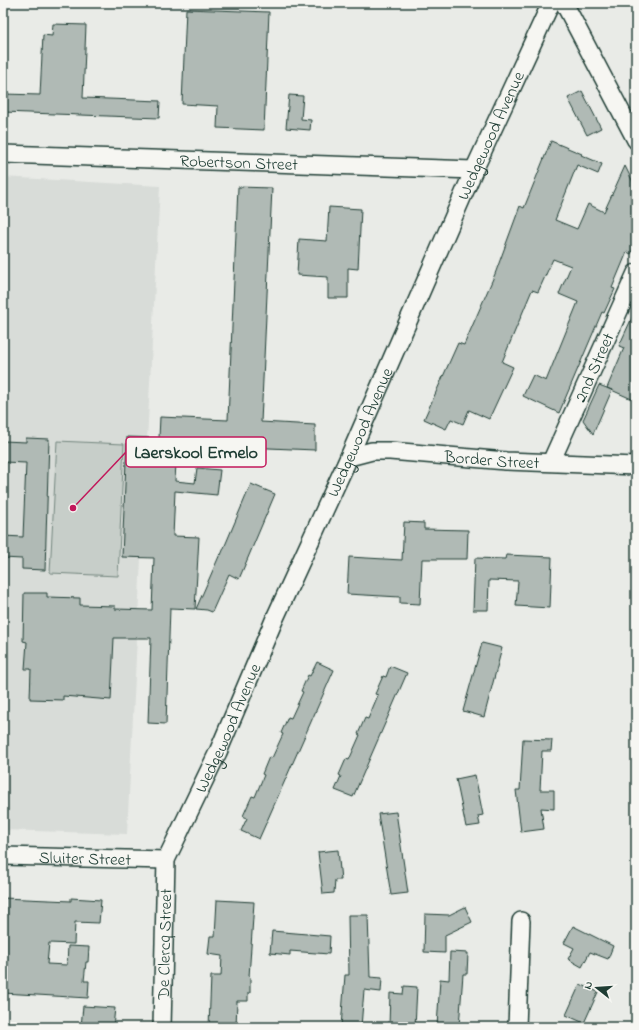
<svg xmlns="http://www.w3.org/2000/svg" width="639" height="1030" font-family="'Indie Flower',sans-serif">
<rect width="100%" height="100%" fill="#e9ebe7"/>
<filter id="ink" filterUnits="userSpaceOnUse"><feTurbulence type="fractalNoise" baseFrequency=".025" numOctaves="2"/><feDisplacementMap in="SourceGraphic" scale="8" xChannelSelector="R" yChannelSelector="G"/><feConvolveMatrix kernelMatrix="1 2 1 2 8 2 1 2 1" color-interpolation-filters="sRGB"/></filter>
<g filter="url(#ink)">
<path fill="#d8dcd8" d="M3 177 160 186 127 834 3 830Z"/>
<path fill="#c7cec9" stroke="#73867e" d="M57 441 124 444 118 576 50 573Z"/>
<path fill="#b0bab5" stroke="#1f3d34" d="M186 9 269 12 264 130 217 128 218 106 182 104Z
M53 24 86 25 83 98 160 101 159 118 3 112V94L40 95 43 35 52 36Z
M582 91 601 128 587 135 568 98Z
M289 95 303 96 301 119 311 120 310 130 286 128Z
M551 141 582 154 581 155 602 164 598 174 577 165 555 220 577 229 588 204 604 212 625 166 636 188V243L631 254 627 252 612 288 615 289 604 313 602 312 559 413 523 396 533 375 546 381 578 302 559 294 571 266 553 259 538 292 532 290 502 362 513 367 489 419 469 410 463 424 451 419 446 429 424 419 458 343 464 345 495 274 520 206 524 208Z
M238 187 272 188 261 422 315 425V450L177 444 175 481 195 483 197 468 220 470 217 495 175 491 173 536 199 537 195 609 170 608 166 724 148 723 151 638H114L111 700 63 696V700L30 699 31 669H25L27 642 23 641 24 593H47V597L80 598V605L115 606V609L152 610 154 558 122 557 127 437 159 438 160 417 228 420Z
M329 207 361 209 358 269 348 268V298H328V277L297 275 299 239 327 241Z
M636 309V401L607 388 624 348 619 346Z
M599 385 612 390 593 434 583 420Z
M26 438 49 439 45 570 22 569V559L3 558V536L23 537 26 463 3 462V441L26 442Z
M251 484 275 494 239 579 229 574 212 612 207 610 196 609 220 554 221 555Z
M404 522 424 523V529L468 530 467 559H422L420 604 400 603V597L347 594 349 557 402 560Z
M506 555 552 557 550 608 516 606 518 581 489 580 488 610H473L475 558 505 559Z
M482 643 502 648 484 717 463 711Z
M317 662 334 670 259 839 241 831 247 818 243 816 252 796 255 797 264 775 262 774 269 757 272 758 283 734 281 733 288 717 291 718 303 692 301 691 308 675 310 676Z
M390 666 407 673 353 797 335 790 341 776 339 775 346 759 349 760 360 735 358 734 365 718 368 719 378 695 375 694 383 676 386 677Z
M523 739 552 740 551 751H542L540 790H554V809L541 808 544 829 521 832 516 790H520Z
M475 775 483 815 478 816 480 825 466 827 456 779Z
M396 812 408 893 391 895 378 814Z
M338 850 341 880H335L334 893 323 894 318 852Z
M3 898 71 901V898L101 900 99 923 75 922 74 944 49 943 47 964 67 965 68 946 89 947 88 962H86L84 981H89L88 998 3 993Z
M217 900 254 902 249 977H250V993H248V1001H237L236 1027H209L211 976H221L222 956 208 954 210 936H215Z
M465 907 472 922 445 935V953L424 952 425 914 449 915Z
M348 915H368L370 977 382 978 381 992 364 990 361 1027H341L345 975H349Z
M573 926 613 946 608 959 590 952 582 967 568 959 574 948 564 943Z
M272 931 330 936 329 954 290 951V955L270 953Z
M450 952 468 953 467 974H463L459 1027H437L440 979 449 980Z
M580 984 598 992 584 1023 566 1015Z
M404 986 417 987 415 1027H389L390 993 403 994Z
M83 1006 115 1008 113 1027H81Z"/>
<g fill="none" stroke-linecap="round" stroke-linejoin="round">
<g stroke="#1f3d34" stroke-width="20">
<g id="minor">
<path d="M564 3 636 140"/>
<path id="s1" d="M3 154 474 170"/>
<path id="s2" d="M349 457 372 451H390L506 461 636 466"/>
<path id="s3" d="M551 462 636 273"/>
<path id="s4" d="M3 856 166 860"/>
<path id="s5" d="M162 1027 166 860 218 752 275 618 349 457 474 170 551 3"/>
<path d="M517 1027 521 921"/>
</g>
</g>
<use href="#minor" stroke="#f6f6f2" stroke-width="17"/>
</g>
</g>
<g text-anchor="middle" stroke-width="4" stroke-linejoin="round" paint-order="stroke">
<g font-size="17" fill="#1f3d34" stroke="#f6f6f2">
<text dy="6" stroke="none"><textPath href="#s5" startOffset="961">Wedgewood Avenue</textPath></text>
<text dy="6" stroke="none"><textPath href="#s1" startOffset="236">Robertson Street</textPath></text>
<text dy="6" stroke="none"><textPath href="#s3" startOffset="104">2nd Street</textPath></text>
<text dy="6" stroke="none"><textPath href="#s5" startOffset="637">Wedgewood Avenue</textPath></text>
<text dy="6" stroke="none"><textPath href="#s2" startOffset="144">Border Street</textPath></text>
<text dy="6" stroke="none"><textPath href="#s5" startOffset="313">Wedgewood Avenue</textPath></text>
<text dy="6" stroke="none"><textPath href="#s4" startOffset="82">Sluiter Street</textPath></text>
<text dy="6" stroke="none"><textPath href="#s5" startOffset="83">De Clercq Street</textPath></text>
</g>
</g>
<path fill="none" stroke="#c2185b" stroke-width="1.5" d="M73 508L126 452"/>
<circle fill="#c2185b" stroke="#f6f6f2" stroke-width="1.5" cx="73" cy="508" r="4"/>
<rect fill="#f6f6f2" stroke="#c2185b" stroke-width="1.5" x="126" y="437" width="140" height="30" rx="4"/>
<g font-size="18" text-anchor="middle" font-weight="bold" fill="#1f3d34">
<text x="196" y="458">Laerskool Ermelo</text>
</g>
<rect width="639" height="1030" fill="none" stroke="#f6f6f2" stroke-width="16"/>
<rect x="8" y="8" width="623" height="1014" fill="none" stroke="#1f3d34" stroke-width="1.5" filter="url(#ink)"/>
<g transform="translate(597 988) rotate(287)" stroke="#f6f6f2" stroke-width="3" paint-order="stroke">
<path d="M0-3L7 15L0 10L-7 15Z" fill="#1f3d34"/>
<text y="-6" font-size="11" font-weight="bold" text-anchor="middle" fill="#1f3d34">N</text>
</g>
</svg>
